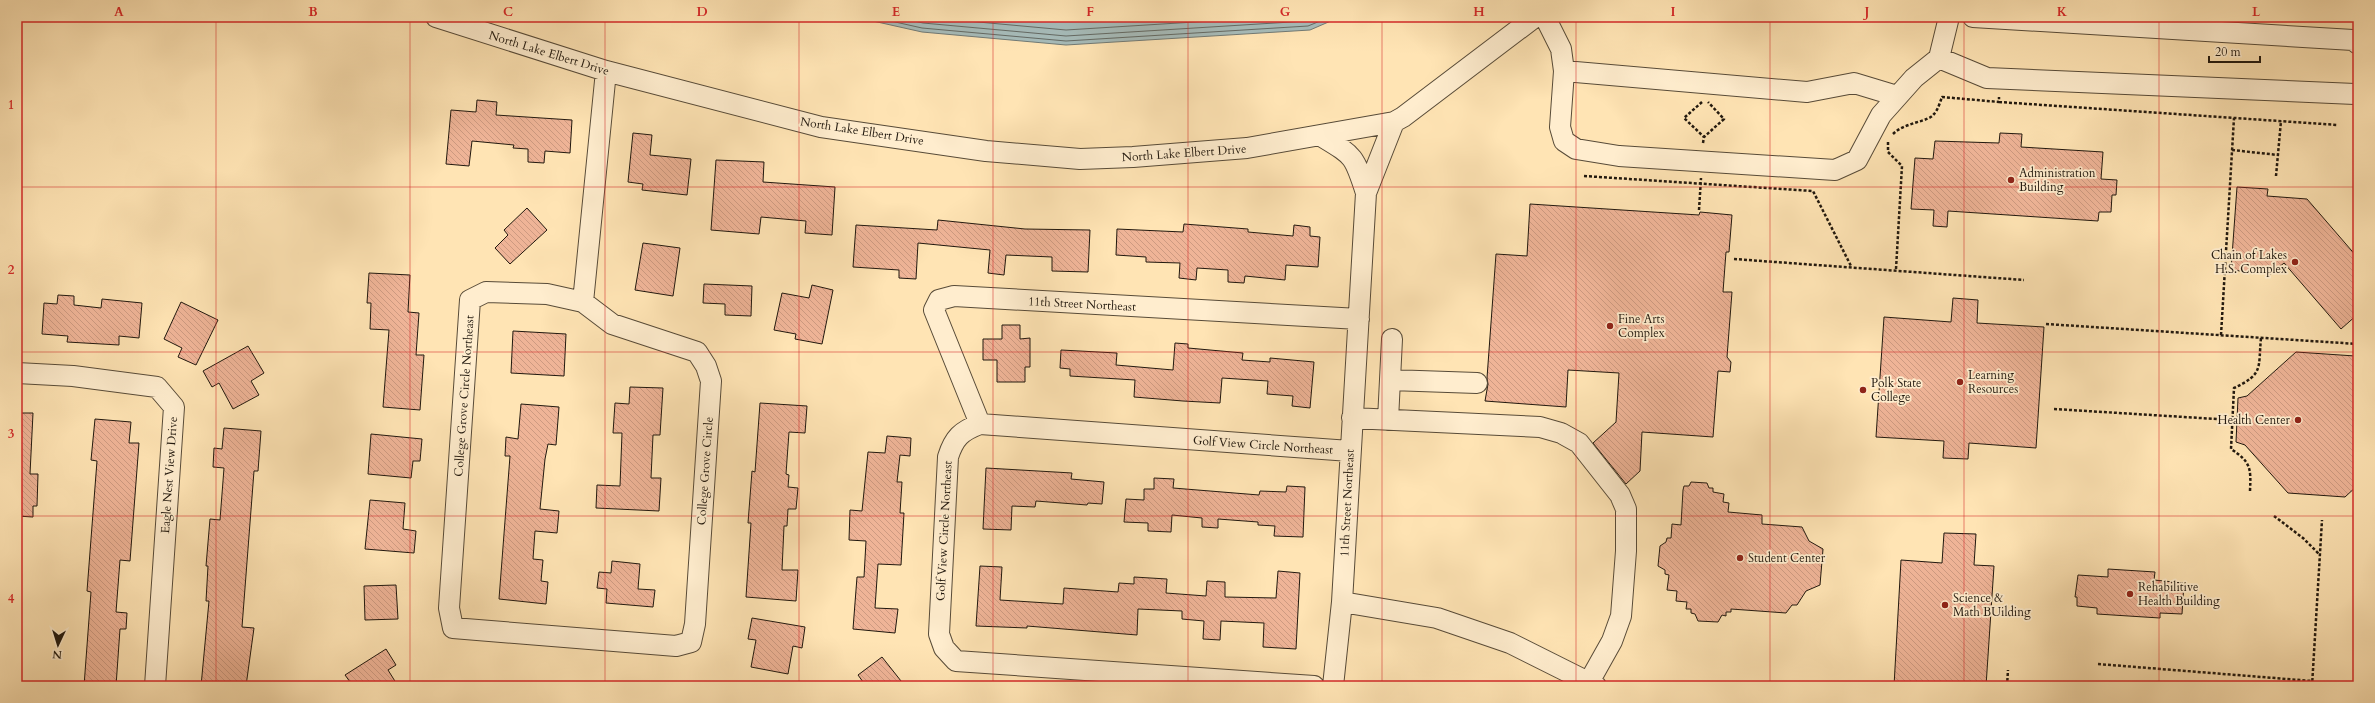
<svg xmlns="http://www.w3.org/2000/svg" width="2375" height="703" font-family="Cardo,serif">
<defs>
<pattern id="building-back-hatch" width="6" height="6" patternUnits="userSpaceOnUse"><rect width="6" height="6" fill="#efb497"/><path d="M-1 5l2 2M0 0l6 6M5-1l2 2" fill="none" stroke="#cd9a81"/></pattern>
</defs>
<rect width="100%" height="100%" fill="#ffe4b4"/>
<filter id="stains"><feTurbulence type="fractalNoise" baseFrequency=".005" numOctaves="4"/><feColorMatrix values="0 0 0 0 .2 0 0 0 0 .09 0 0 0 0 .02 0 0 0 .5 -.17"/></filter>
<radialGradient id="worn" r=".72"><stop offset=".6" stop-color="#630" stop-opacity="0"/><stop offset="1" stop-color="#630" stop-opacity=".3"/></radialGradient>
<path fill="#a6bbb9" stroke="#717a75" d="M855 17H1340L1310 30 1066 45 922 32Z"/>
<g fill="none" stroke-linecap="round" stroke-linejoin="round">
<path stroke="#646a64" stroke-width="1" d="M873 17 922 28 1066 41 1308 26 1330 17
M896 17 923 23 1066 36 1307 21 1317 17
M923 17 1066 30 1275 17"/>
</g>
<path fill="url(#building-back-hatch)" stroke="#21180e" d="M477 100 497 102 496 115 572 120 570 153 545 151 544 163 528 162V149L513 148 514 145 472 141 469 166 446 164 451 110 476 112Z
M633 133 652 135 650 155 691 159 687 195 642 190 643 184 628 182Z
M2000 133 2022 134 2021 147 2103 152 2101 179 2117 180 2116 195H2112L2111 212H2099L2098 221 1948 211 1947 227 1933 226 1934 210 1911 209 1915 158 1933 159 1935 141 1999 143Z
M716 160 764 162 763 182 835 187 832 235 805 233 806 221 761 217 759 234 711 230Z
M2237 187 2268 189 2267 196 2307 199 2358 258V314L2341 329 2284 263 2271 274 2231 270Z
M1530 204 1699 215 1700 212 1732 215 1729 252H1726L1723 292H1732L1727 357 1731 362 1730 372 1718 371 1713 437 1642 432 1640 471 1626 484 1593 443 1616 422 1619 373 1568 370 1566 407 1485 401 1488 384 1487 378 1496 254 1527 256Z
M527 208 547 230 510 264 495 248 508 235 504 230Z
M938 220 1025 229 1090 230 1088 272 1052 271V257L1006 255 1004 275 988 273 990 250 918 243 916 279 899 278V270L853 267 856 225 937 230Z
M1184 224 1248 229V232L1293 236 1294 225 1310 227V236L1320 237 1318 267 1286 265 1285 280 1245 276 1244 283 1228 282V270L1197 268 1196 280 1179 278 1180 263 1146 262V257L1116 255 1117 229 1183 232Z
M643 243 680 248 673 296 635 290Z
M369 273 410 275 408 312 419 313 416 355H424L420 410 383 407 389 330 370 329 371 303H367Z
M704 284 752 286 751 316 725 315V304L703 303Z
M812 285 833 290 822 344 795 339 796 334 774 330 782 293 809 298Z
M58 295 74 296V305L101 308 102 299 142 303 139 338 119 336V345L67 342 68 336 42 334 44 303 57 304Z
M1953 298 1978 300 1977 323 2044 327 2036 448 1969 443 1968 459 1943 458 1944 441 1876 437 1884 317 1951 322Z
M181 302 218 320 196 365 178 357 182 348 164 339Z
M1002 325H1020V339L1030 338V367H1025V382H997V360H983V339H1002Z
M513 331 566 334 564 376 511 373Z
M1175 343 1188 344V348L1243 353 1242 360 1270 362V358L1314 362 1310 408 1292 406 1293 396 1267 394 1268 381 1222 378 1220 403 1183 401 1134 397 1135 380 1070 376V369L1060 368 1061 350 1117 353 1116 365 1173 370Z
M248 346 264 373 251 381 259 395 233 409 219 383 212 387 203 371Z
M2296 352 2355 356 2358 360V485L2345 497 2288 493 2245 445 2236 442 2238 398 2247 396Z
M630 387 663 388 660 435H653L651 478H661L659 511 596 508 597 485 620 486 622 433H613L615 403 629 404Z
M760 403 807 406 805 433 789 432 786 474 789 475 788 487 798 488 796 509H788L787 526H784L782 570H798L796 601 746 597 751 523H748L752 471 755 472Z
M521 404 559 407 556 445 548 444 545 459 540 509 559 511 557 533 535 531 533 559 543 560 541 581 548 582 546 604 499 599 510 456H505L506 437 518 439Z
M17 413H33L30 474H38L37 506H33V517L17 516Z
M95 419 131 422 129 443H139L130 561 120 560 116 612 127 613 126 629H120L116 686H84L91 592 87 591 97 461 91 460Z
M224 428 261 431 258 471H254L242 627 254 628 246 686H201L209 601H206L208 566H206L210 519 220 520 224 468 213 467 214 448 222 449Z
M371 434 422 439 420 461H413L411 478 368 474Z
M887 436 911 438 910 456 900 455 897 482H902L900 513H904L901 565 878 564 875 608 898 609 895 633 853 629 857 577H864L866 541 849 540 850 510 862 511 868 452 885 453Z
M986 468 1072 473 1071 479 1104 482 1102 504 1088 503 1087 505 1036 501 1035 507 1012 506 1011 530 983 529Z
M1154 478 1174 479 1173 488 1259 495 1260 491 1286 492 1287 486 1305 487 1303 537 1274 536 1275 526 1258 525V522L1218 519V528L1202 527V518L1172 515 1171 532 1148 531V523L1124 522 1126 499 1144 500V489H1154Z
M1691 482 1707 483 1709 488H1713V492L1724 494 1723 502 1729 503 1728 512 1762 515V524L1802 527 1809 541 1823 549 1820 585 1806 591 1797 605H1792L1786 613 1731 609V612H1726V616L1722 615 1718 622 1698 621 1695 614 1691 613V609H1686L1687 602 1676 601 1677 591 1667 590 1669 575 1665 574V570L1658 566 1660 546 1666 542 1667 538H1671L1672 524 1681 525 1683 490 1684 486H1689Z
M370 500 405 503 403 529 416 531 414 553 365 549Z
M1944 533 1976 534 1974 565 1994 566 1986 686H1894L1901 560 1942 563Z
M612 561 640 564 638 589 655 590 653 607 606 603 607 589 597 588 599 572 611 573Z
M980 566 1002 567 1000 600 1063 604 1064 588 1118 592 1119 583 1134 584V577L1167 579 1166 593 1206 596 1207 581 1225 582V597L1276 598 1278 571 1300 573 1296 649 1263 647 1264 623 1221 621 1220 640 1203 639 1204 621 1182 619V611L1138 609 1137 635 1027 626V628L976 626Z
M2108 569 2155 572 2154 580 2184 583 2182 614 2160 613V618L2097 614V608L2077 606V597H2075L2078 575 2108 577Z
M396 585 398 619 365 620 364 586Z
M752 618 805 627 802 648 793 646 788 674 751 667 756 640 748 639Z
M386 649 396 665 388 670 398 686H353L345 675Z
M882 657 905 686H866L858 675Z"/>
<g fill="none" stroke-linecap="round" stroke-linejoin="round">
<g stroke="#584b38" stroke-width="22">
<path id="minor" d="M436 17 606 71 821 127 986 151 1080 159 1133 157 1247 148 1394 122 1403 117 1535 17
M1545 17 1561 49 1564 71 1560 127 1564 141 1576 149 1619 156 1835 170 1857 160 1881 115 1914 78 1939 58 1949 17
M1973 17 2353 40 2358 44
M1939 58 1987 78 2355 94 2358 93
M1564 71 1807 92 1854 83 1897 96
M1321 136C1354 156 1354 155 1366 193
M486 292 547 294 583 302 612 324 697 352 706 366 711 381 695 624 691 642 676 646 453 628 449 608 470 300Z
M583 302 606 71
M17 373 73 376 157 387 174 407 155 686
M1390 380 1477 383
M1352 418 1540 427 1561 433 1579 443 1620 495 1626 509V551L1621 616 1612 641 1589 682
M1388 420 1392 339
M980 424 934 310 939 300 954 296 1359 319
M1342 602 1437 618 1510 643 1596 686
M1314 686 956 661 944 648 939 634 948 457C954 438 961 431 980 424L1350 451
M1333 686 1342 602 1366 193 1394 122"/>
</g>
<path stroke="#21180e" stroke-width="2.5" stroke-dasharray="3 2" stroke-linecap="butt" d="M1702 102 1684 118 1704 137
M1999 102 2338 125
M1893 134C1905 122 1929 122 1934 114 1938 110 1940 102 1942 97L1999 102V97
M1888 142V152L1902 166 1896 269
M1703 143 1704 137 1724 119 1708 102
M2232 150 2278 155
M1584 176 1813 191 1851 266
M2276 176 2281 121
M1699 210 1701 178
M1734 259 2024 280
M2046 324 2358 344
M2221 335 2234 118
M2054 409 2233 420
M2250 491C2251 468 2251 462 2231 449L2234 388C2264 374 2258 368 2261 338
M2274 516 2303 538 2319 554
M2098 664 2312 681
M2007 686 2008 670
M2312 686 2322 520"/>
<use href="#minor" stroke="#ffedce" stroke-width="20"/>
</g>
<path fill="none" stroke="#d62828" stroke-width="1" stroke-opacity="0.55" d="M216 17V686M410 17V686M605 17V686M799 17V686M993 17V686M1188 17V686M1382 17V686M1576 17V686M1770 17V686M1964 17V686M2159 17V686M17 187H2358M17 352H2358M17 516H2358"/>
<g fill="#8f2418" stroke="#ffedce" stroke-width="1.5">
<circle cx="2011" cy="180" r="4"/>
<circle cx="2295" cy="262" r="4"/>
<circle cx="1610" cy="326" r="4"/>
<circle cx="1960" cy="382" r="4"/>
<circle cx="1863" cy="390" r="4"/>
<circle cx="2298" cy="420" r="4"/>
<circle cx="1740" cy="558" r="4"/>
<circle cx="2130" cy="594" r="4"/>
<circle cx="1945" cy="605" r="4"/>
</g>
<g text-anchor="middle" stroke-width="3.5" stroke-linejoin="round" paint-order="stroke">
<g font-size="12" fill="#21180e" stroke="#ffedce">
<text transform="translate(549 53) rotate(17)" y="4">North Lake Elbert Drive</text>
<text transform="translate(862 131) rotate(9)" y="4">North Lake Elbert Drive</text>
<text transform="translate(1184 153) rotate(-4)" y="4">North Lake Elbert Drive</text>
<text transform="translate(1082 304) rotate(3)" y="4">11th Street Northeast</text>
<text transform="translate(464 396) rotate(-86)" y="4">College Grove Circle Northeast</text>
<text transform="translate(1263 445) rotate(4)" y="4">Golf View Circle Northeast</text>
<text transform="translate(705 471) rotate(-86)" y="4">College Grove Circle</text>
<text transform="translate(169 475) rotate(-86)" y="4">Eagle Nest View Drive</text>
<text transform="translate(1347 503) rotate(-87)" y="4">11th Street Northeast</text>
<text transform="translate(944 531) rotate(-87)" y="4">Golf View Circle Northeast</text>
</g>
<g font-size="12" fill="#21180e" stroke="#ffedce" text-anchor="start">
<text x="2019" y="177">Administration<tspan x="2019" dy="14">Building</tspan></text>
<text x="2287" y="259" text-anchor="end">Chain of Lakes<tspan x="2287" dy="14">H.S. Complex</tspan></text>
<text x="1618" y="323">Fine Arts<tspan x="1618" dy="14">Complex</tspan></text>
<text x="1968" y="379">Learning<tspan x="1968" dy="14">Resources</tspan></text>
<text x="1871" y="387">Polk State<tspan x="1871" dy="14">College</tspan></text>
<text x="2290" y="424" text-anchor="end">Health Center</text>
<text x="1748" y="562">Student Center</text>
<text x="2138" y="591">Rehabilitive<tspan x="2138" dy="14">Health Building</tspan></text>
<text x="1953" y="602">Science &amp;<tspan x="1953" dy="14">Math BUilding</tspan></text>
</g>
</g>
<rect width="2375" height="703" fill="none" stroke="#ffe4b4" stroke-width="44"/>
<g transform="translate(58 645) rotate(184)" stroke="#ffedce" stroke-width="3" paint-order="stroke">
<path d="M0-3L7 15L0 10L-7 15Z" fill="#21180e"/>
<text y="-6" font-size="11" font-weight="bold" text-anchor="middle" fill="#21180e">N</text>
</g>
<path d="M2209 56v6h51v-6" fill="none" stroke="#21180e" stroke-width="2"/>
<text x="2215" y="56" font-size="12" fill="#21180e" stroke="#ffedce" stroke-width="3" paint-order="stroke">20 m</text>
<rect x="22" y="22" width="2331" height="659" fill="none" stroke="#d62828" stroke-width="1.5"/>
<g font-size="13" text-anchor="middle" font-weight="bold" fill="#d62828">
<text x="119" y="16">A</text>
<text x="313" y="16">B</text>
<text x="508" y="16">C</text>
<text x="702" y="16">D</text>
<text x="896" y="16">E</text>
<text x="1090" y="16">F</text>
<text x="1285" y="16">G</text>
<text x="1479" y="16">H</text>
<text x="1673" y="16">I</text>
<text x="1867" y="16">J</text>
<text x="2062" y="16">K</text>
<text x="2256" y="16">L</text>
<text x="11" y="109">1</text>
<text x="11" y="274">2</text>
<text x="11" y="438">3</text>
<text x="11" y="603">4</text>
</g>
<rect width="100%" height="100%" filter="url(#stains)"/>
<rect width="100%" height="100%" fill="url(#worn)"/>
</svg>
